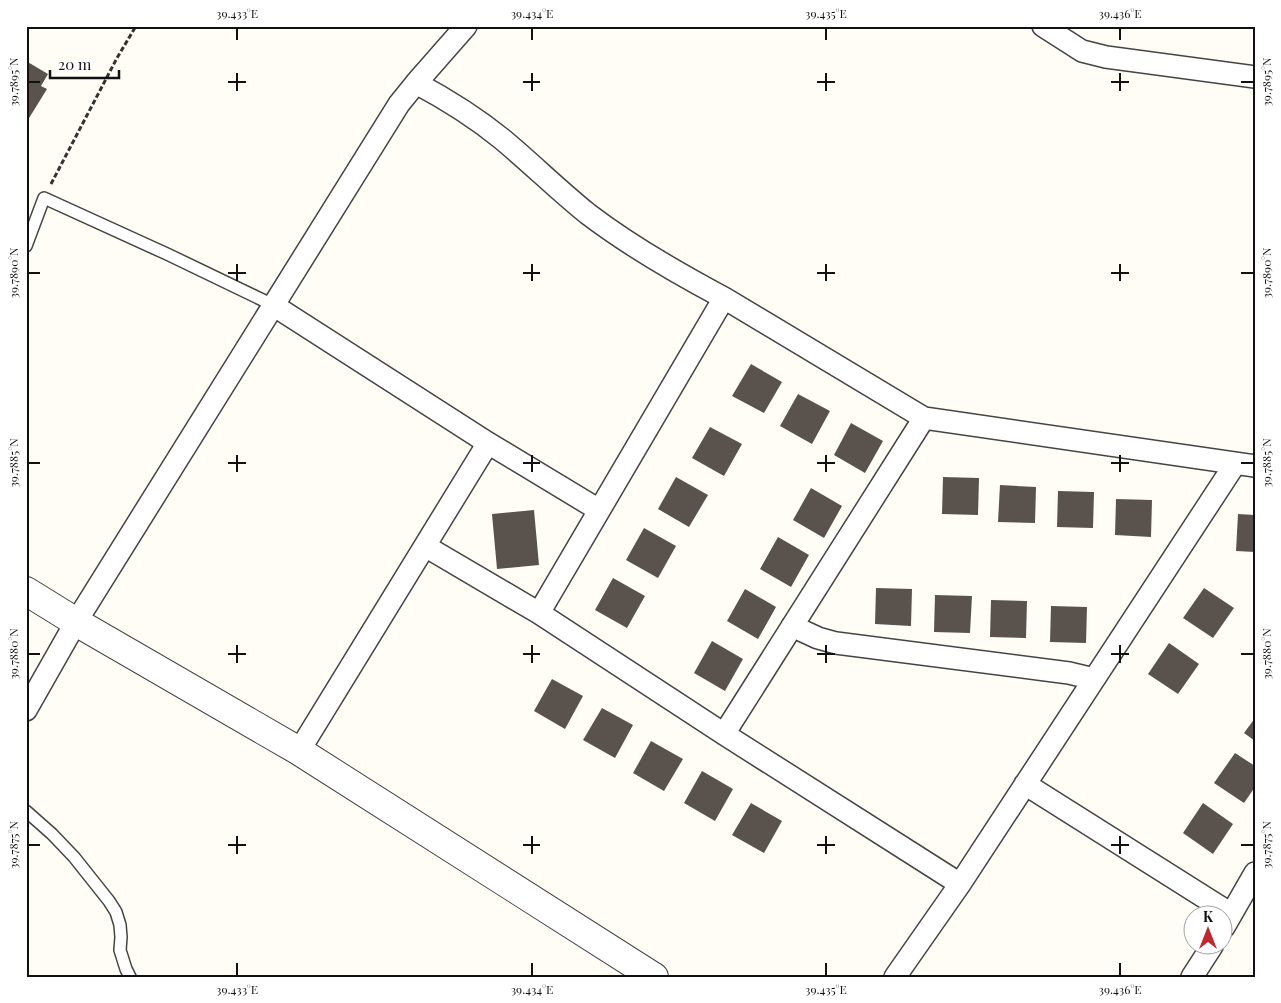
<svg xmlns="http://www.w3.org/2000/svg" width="1281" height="1003" font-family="'Playfair Display',serif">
<rect width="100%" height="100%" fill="#fffdf5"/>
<path fill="#5a524d" d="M26 61 48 74 41 86 47 89 26 123Z
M751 364 782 382 764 413 732 396Z
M798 394 830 411 812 444 780 426Z
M851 423 883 441 865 473 834 455Z
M710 427 742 444 724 476 692 458Z
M676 477 708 495 689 527 658 509Z
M943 477 979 478 978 515 942 514Z
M1000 485 1036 487 1035 523 998 522Z
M811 488 842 506 824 538 793 520Z
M1058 491 1094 492 1093 528 1057 527Z
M1116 499 1152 500 1151 537 1115 535Z
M534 510 539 565 497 569 492 514Z
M1238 514 1255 515V552L1236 551Z
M644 528 676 546 658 578 626 560Z
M778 537 809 555 791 587 760 569Z
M613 578 645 596 627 628 595 610Z
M876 588 912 589 911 626 875 624Z
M1204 588 1234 608 1213 638 1183 618Z
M745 589 776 607 758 639 727 621Z
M935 595 972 596 970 633 934 632Z
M991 600 1027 601 1026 638 990 637Z
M1051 606 1087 607 1086 643 1050 642Z
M712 641 743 659 725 691 694 673Z
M1169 643 1199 664 1178 694 1148 674Z
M552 679 583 696 565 729 534 711Z
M602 708 633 725 615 758 583 740Z
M1255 718V741L1244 733Z
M651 741 683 759 664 791 633 773Z
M1235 753 1255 766V787L1244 803 1214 783Z
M702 771 733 789 715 821 684 803Z
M751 803 782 821 764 853 732 835Z
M1203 803 1233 824 1213 854 1183 833Z"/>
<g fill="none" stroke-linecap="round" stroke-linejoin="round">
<g stroke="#444" stroke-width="14">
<path id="service" d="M26 246 44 198 167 254 273 305
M26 811 52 834 74 857 109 901 116 912 120 925 121 937 120 950 126 969 130 977"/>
</g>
<g stroke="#444" stroke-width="24">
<path id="minor" d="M1043 26 1082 51 1106 57 1255 77
M416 83C446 99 475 117 502 139 531 163 558 190 588 214 630 246 677 273 724 298
M273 305 488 443 599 510
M425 546 539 613 724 734 960 884
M539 613 724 298 924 418 1255 466
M792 626 818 638 836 643 1069 673 1094 679
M26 710 76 622 399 104 416 83 466 26
M724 734 924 418
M299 751 488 443
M1025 784 1231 914
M1224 927 1255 873
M895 977 960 884 1235 464
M1192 977 1212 946"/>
</g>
<g stroke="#444" stroke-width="30">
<path id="tertiary" d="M26 591 76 622 299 751 654 977"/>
</g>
<path stroke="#333" stroke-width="3" stroke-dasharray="5 2.5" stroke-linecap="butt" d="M51 184 117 58 136 26"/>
<use href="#service" stroke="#fff" stroke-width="11"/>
<use href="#minor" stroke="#fff" stroke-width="21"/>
<use href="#tertiary" stroke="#fff" stroke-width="28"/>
</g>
<path fill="none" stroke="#111" stroke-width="2" d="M237 28V40M532 28V40M826 28V40M1120 28V40M237 73V91M532 73V91M826 73V91M1120 73V91M28 82H40M228 82H246M523 82H540M817 82H835M1111 82H1129M1241 82H1254M237 264V281M532 264V281M826 264V281M1120 264V281M28 273H40M228 273H246M523 273H540M817 273H835M1111 273H1129M1241 273H1254M237 455V472M532 455V472M826 455V472M1120 455V472M28 463H40M228 463H246M523 463H540M817 463H835M1111 463H1129M1241 463H1254M237 645V663M532 645V663M826 645V663M1120 645V663M28 654H40M228 654H246M523 654H540M817 654H835M1111 654H1129M1241 654H1254M237 836V854M532 836V854M826 836V854M1120 836V854M28 845H40M228 845H246M523 845H540M817 845H835M1111 845H1129M1241 845H1254M237 963V976M532 963V976M826 963V976M1120 963V976"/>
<rect width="1281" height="1003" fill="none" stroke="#ffffff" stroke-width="55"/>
<g transform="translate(1208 930)"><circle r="24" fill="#ffffff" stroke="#a0a0a0"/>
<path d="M0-4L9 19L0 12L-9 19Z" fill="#c4262e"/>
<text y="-8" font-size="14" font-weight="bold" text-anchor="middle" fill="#111111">K</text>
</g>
<path d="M50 70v8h69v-8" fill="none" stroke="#111111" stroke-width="2.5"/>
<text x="58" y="70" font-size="15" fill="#111111" stroke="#ffffff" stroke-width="4" paint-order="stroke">20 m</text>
<rect x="28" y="28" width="1226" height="948" fill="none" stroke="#111" stroke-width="2"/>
<g font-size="12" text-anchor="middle" fill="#111">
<text x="237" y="18">39.433°E</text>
<text x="532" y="18">39.434°E</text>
<text x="826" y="18">39.435°E</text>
<text x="1120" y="18">39.436°E</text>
<text transform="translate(14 82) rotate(-90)" y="4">39.7895°N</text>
<text transform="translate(1267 82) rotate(-90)" y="4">39.7895°N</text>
<text transform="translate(14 273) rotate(-90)" y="4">39.7890°N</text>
<text transform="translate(1267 273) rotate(-90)" y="4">39.7890°N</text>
<text transform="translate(14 463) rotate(-90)" y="4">39.7885°N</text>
<text transform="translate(1267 463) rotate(-90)" y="4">39.7885°N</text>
<text transform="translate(14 654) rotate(-90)" y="4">39.7880°N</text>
<text transform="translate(1267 654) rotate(-90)" y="4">39.7880°N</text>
<text transform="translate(14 845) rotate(-90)" y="4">39.7875°N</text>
<text transform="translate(1267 845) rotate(-90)" y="4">39.7875°N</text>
<text x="237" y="994">39.433°E</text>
<text x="532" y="994">39.434°E</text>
<text x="826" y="994">39.435°E</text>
<text x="1120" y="994">39.436°E</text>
</g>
</svg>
